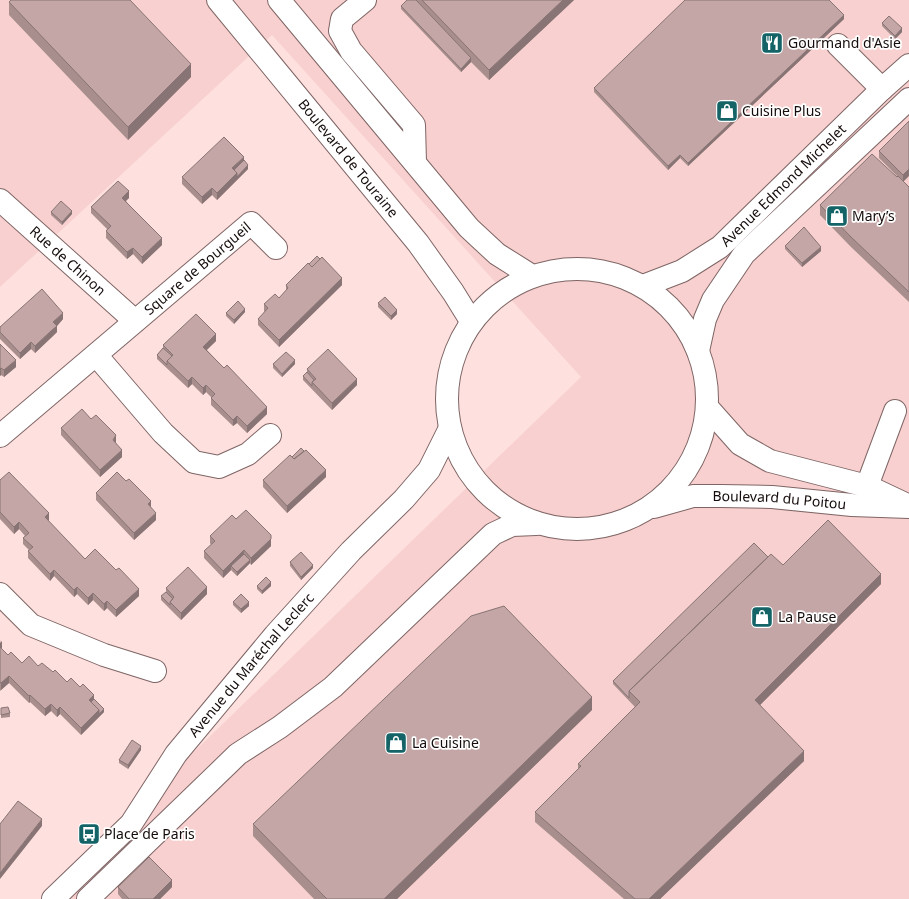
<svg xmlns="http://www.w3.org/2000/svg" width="909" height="899" font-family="'Noto Sans',sans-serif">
<rect width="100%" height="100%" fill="#fee0df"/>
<path fill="#f7d0cf" d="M0 0H909V899H42L581 377 272 35 0 287Z"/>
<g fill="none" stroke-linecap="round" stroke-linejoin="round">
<g stroke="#7f6565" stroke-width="24">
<g id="minor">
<path d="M365 0 342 19 340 31 351 51 414 125 415 162"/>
<path d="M838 45 882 89"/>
<path id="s1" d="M0 200 135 321"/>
<path d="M96 355 163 433 194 462 219 467 248 454 270 435"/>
<path id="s2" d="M0 436 251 223 276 248"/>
<path d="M867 486 895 411"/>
<path d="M0 594 31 625 104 655 155 671"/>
</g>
</g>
<g stroke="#7f6565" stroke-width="24">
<g id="major">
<path id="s3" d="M218 0 418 243 453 292 471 321"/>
<path d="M279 0 469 228 497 254 532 276"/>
<circle cx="577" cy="399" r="130"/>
<path id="s4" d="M643 286 682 271 720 247 882 89 909 65"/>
<path d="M698 351 705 319 713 300 744 254 909 99"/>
<path d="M708 408 740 444 770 461 867 486 903 503"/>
<path id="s5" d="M654 507 693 496H721L772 497 852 505 909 507"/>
<path id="s6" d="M53 899 131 824 176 754 275 635 351 551 404 499 429 470 449 430"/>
<path d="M88 899 238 754 280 727 333 687 493 534 512 525 536 524"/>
</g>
</g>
<use href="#minor" stroke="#fff" stroke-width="22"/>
<use href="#major" stroke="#fff" stroke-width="22"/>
</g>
<path fill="#a88f8e" d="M407 0H574L489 80 471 62 461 72 401 9V6Z
M9 2 191 77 128 140 9 15Z
M844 19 688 166 680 158 668 170 594 92V88Z
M882 23 902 32 895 39 882 26Z
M909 121 903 181 909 187V302L851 247 820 215V205L898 177 879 158V151Z
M244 160 248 169 217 200 212 195 202 204 182 184V177Z
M129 198 126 201 162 245 142 264 133 254 127 259 106 238V231L107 229 91 213V207Z
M51 212 72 214 62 225 51 215Z
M785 246 821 251 802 267 785 249Z
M309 264 342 285 279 347 258 325V319L265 312 264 311V304L279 298 286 291V285Z
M378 303 397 314 391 320 378 307Z
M245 312 234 324 226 316V313Z
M63 319 57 326V332L51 338 35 353 31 349 20 359 0 339V327Z
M216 341 207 350 267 414 247 433 237 423 233 426 211 405V397L206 392 203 395 192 384 188 388 157 359V355L163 348V345Z
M0 344 16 367 4 377 1 375 0 376Z
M273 364H295L282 377 273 368Z
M307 369 357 385 332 410 303 380V376L307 372Z
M61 428 116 442V443L122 457 100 477 61 435Z
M292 457 326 477 287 513 263 487V480Z
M0 480 49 520 48 521 85 559 139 596 116 617 107 608 104 611 93 600 88 605 77 594 74 597 54 576 50 581 28 558V551L29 550 23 544V538L25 536 19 529 14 534 0 519Z
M96 493 151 508 156 520 134 540 96 500Z
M236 519 271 546 251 565 250 563 237 576 231 570 223 578 204 558V551L211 545 210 543V536Z
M768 557 783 565 881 584 760 705 804 761 660 899H624L535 822V812L578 769V764L635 707 613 684V681Z
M290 562 313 568 301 580 290 566Z
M257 586H271L262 594 257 589Z
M166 588 207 594 181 620 161 600V596L166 592Z
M233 602 249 606 241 613 233 605Z
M0 639 1 648 8 655 22 663 38 666 53 672 67 682 80 687 94 699 104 712 81 735 60 714 57 717 51 711 45 716 30 702 29 703 9 683 0 691Z
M1 708 10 713V717L1 718Z
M592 710 397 899H314L253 836V824Z
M141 750 128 769 119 763V760Z
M118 887H172L160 899H122L118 894Z"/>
<path fill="#887474" d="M563 0H574L489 80V70Z
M844 15V19L688 166V163Z
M902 28V32L895 39V36Z
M471 58V62L461 72V69Z
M191 64V77L128 140V127Z
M680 155V158L668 170V166Z
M244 157V164L234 173 232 168Z
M248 165V169L217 200V193L237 173Z
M909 169V176L903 182V175Z
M212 188V195L202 204V197Z
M129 191V198L122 204V198Z
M72 211V214L62 225V222Z
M162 238V245L142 264V257Z
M821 247V251L802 267V263Z
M133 248V254L127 259V252Z
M342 278V285L279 347V340Z
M245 309V312L234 324V320Z
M397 310V314L391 320V316Z
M63 313V319L57 326V332L35 353V346L53 322Z
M216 334V341L203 353V347Z
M31 342V349L20 359V353Z
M16 360V367L4 377V370Z
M295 360V364L282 377V374Z
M1 368V375L0 376V369Z
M192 377V384L188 388V381Z
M357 379V385L332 410V403Z
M206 385V392L203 395V388Z
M267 407V414L247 433V426Z
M237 416V423L233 426V420Z
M116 435V442L113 446V440Z
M122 450V457L100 477V470Z
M326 470V477L287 513V506Z
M151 501V508L148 504Z
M49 513V520L45 524V517Z
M156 513V520L134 540V533Z
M19 522V529L14 534V527Z
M271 535V546L251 565V558Z
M244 550V557L231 566V570L223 578V571Z
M250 560V563L237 576V572Z
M313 565V568L301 580V577Z
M54 570V576L50 581V574Z
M881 574V584L755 710V700Z
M271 582V586L262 594V591Z
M77 587V594L74 597V590Z
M207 587V594L181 620V613Z
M139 589V596L116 617V610Z
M93 593V600L88 605V598Z
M107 601V608L104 611V604Z
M249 602V606L241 613V609Z
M2 641V648L0 649V643Z
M9 676V683L1 690V683Z
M30 695V702L29 703V696Z
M94 695V702L91 705 89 700Z
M592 697V710L397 899H384Z
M51 704V711L45 716V709Z
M60 707V714L57 717V710Z
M104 709V712L81 735V728L99 710Z
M141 746V750L128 769V765Z
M804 751V761L660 899H649Z
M42 819V826L0 879V873Z
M172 880V887L160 899H153Z"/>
<path fill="#c3a6a5" stroke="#887474" d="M11 0H130L191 64 128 127 9 2Z
M407 0H416L471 58 461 69 401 6Z
M422 0H563L489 70Z
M685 0H829L844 15 688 163 680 155 668 166 594 88Z
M889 16 902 28 895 36 882 23Z
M909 121V169L903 175 879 151Z
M224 137 244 157 232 168 237 173 217 193 212 188 202 197 182 177Z
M872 154 897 177 898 176 909 187V292L851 237 820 205Z
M244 160 248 165 237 177V173L234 170Z
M118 181 129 191 122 198 162 238 142 257 133 248 127 252 106 231 111 226 91 207Z
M61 201 72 211 62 222 51 212Z
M804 227 821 247 802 263 785 246Z
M317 256 320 259 312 267 309 264Z
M322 257 342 278 279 340 258 319 268 308 264 304 275 294 279 298 288 288 286 285 308 263 312 267Z
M42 289 63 313 53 322 57 326 51 331 35 346 31 342 20 353 0 332V327Z
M385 297 397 310 391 316 378 303Z
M238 301 245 309 234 320 226 313Z
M196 314 216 334 203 347 224 368 227 365 267 407 247 426 237 416 233 420 211 398 215 394 206 385 203 388 192 377 188 381 167 361 173 355 163 345Z
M0 344 16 360 4 370 1 368 0 369Z
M163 348 172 356 167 361V365L157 355Z
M328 349 357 379 332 403 312 382 316 379 307 369Z
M286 352 295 360 282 374 273 364Z
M307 372 314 380 312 382V386L303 376Z
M82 409 91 419 96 415 116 435 113 440 122 450 100 470 61 428Z
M301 448 304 451 294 459 292 457Z
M306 450 326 470 287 506 263 480 290 455 294 459Z
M9 472 49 513 45 517 85 559 95 549 116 570 119 568 139 589 116 610 107 601 104 604 93 593 88 598 77 587 74 590 54 570 50 574 28 551 33 547 23 538 29 533 19 522 14 527 0 512V480Z
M117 472 126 481 129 479 151 501 148 504 156 513 134 533 96 493Z
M246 510 271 535V539L251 558 244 550 223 571 204 551 215 541 210 536 232 515 236 519Z
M828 520 881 574 755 700 804 751 649 899H635L535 812 581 766 578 764 640 702 629 691 771 554 783 565Z
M754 543 768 557 629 691V698L613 681Z
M301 552 313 565 301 577 290 562Z
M244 554 250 560 237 572 231 566Z
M188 567 207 587 181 613 170 602 174 597 166 588Z
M266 577 271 582 262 591 257 586Z
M166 592 173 599 170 602V605L161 596Z
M241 594 249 602 241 609 233 602Z
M504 606 592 697 384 899H327L253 824 471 616Z
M0 647 8 655 11 652 22 663 29 656 38 666 42 663 53 672 55 670 67 682 71 678 80 687 83 684 94 695 89 700 99 710 81 728 60 707 57 710 51 704 45 709 30 695 29 696 9 676 1 683 0 682Z
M94 699 104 709 99 714V710L91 702Z
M8 707 10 713 1 715V708Z
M132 740 141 746 128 765 119 760Z
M18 801 42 819 0 873V824Z
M149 857 172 880 153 899H129L118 887Z"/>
<defs>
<g id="restaurant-square" transform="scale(1.15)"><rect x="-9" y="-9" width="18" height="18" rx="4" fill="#136367" stroke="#fff"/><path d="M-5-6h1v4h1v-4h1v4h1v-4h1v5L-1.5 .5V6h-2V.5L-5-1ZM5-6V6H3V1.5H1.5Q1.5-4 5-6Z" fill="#fff"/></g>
<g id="shop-square" transform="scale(1.15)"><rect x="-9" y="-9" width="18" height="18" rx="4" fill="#136367" stroke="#fff"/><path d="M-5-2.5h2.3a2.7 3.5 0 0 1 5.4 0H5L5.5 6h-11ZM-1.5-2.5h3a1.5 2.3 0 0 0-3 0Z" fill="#fff"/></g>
<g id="bus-square" transform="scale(1.15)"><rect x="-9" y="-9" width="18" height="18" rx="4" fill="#136367" stroke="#fff"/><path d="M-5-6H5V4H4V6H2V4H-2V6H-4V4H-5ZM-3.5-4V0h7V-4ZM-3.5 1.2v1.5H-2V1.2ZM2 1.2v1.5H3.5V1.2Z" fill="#fff"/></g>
</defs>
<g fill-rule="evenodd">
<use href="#restaurant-square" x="772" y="43"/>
<use href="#shop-square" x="727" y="111"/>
<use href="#shop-square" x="837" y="216"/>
<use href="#shop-square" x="762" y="617"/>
<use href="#shop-square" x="396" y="743"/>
<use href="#bus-square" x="89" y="834"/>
</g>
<g text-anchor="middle" stroke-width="3.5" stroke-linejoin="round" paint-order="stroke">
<g font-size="14" fill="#140b0a" stroke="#fff" text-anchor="start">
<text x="788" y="48">Gourmand d'Asie</text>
<text x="742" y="116">Cuisine Plus</text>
<text x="852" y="221">Mary’s</text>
<text x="778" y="622">La Pause</text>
<text x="412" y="748">La Cuisine</text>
<text x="104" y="839">Place de Paris</text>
</g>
<g font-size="14" fill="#140b0a" stroke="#fff">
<text dy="5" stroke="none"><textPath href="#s3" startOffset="205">Boulevard de Touraine</textPath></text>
<text dy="5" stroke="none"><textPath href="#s4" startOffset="175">Avenue Edmond Michelet</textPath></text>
<text dy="5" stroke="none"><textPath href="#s1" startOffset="91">Rue de Chinon</textPath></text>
<text dy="5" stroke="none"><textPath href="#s2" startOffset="259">Square de Bourgueil</textPath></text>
<text dy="5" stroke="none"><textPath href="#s5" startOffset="127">Boulevard du Poitou</textPath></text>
<text dy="5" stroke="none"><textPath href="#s6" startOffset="308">Avenue du Maréchal Leclerc</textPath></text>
</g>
</g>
</svg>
